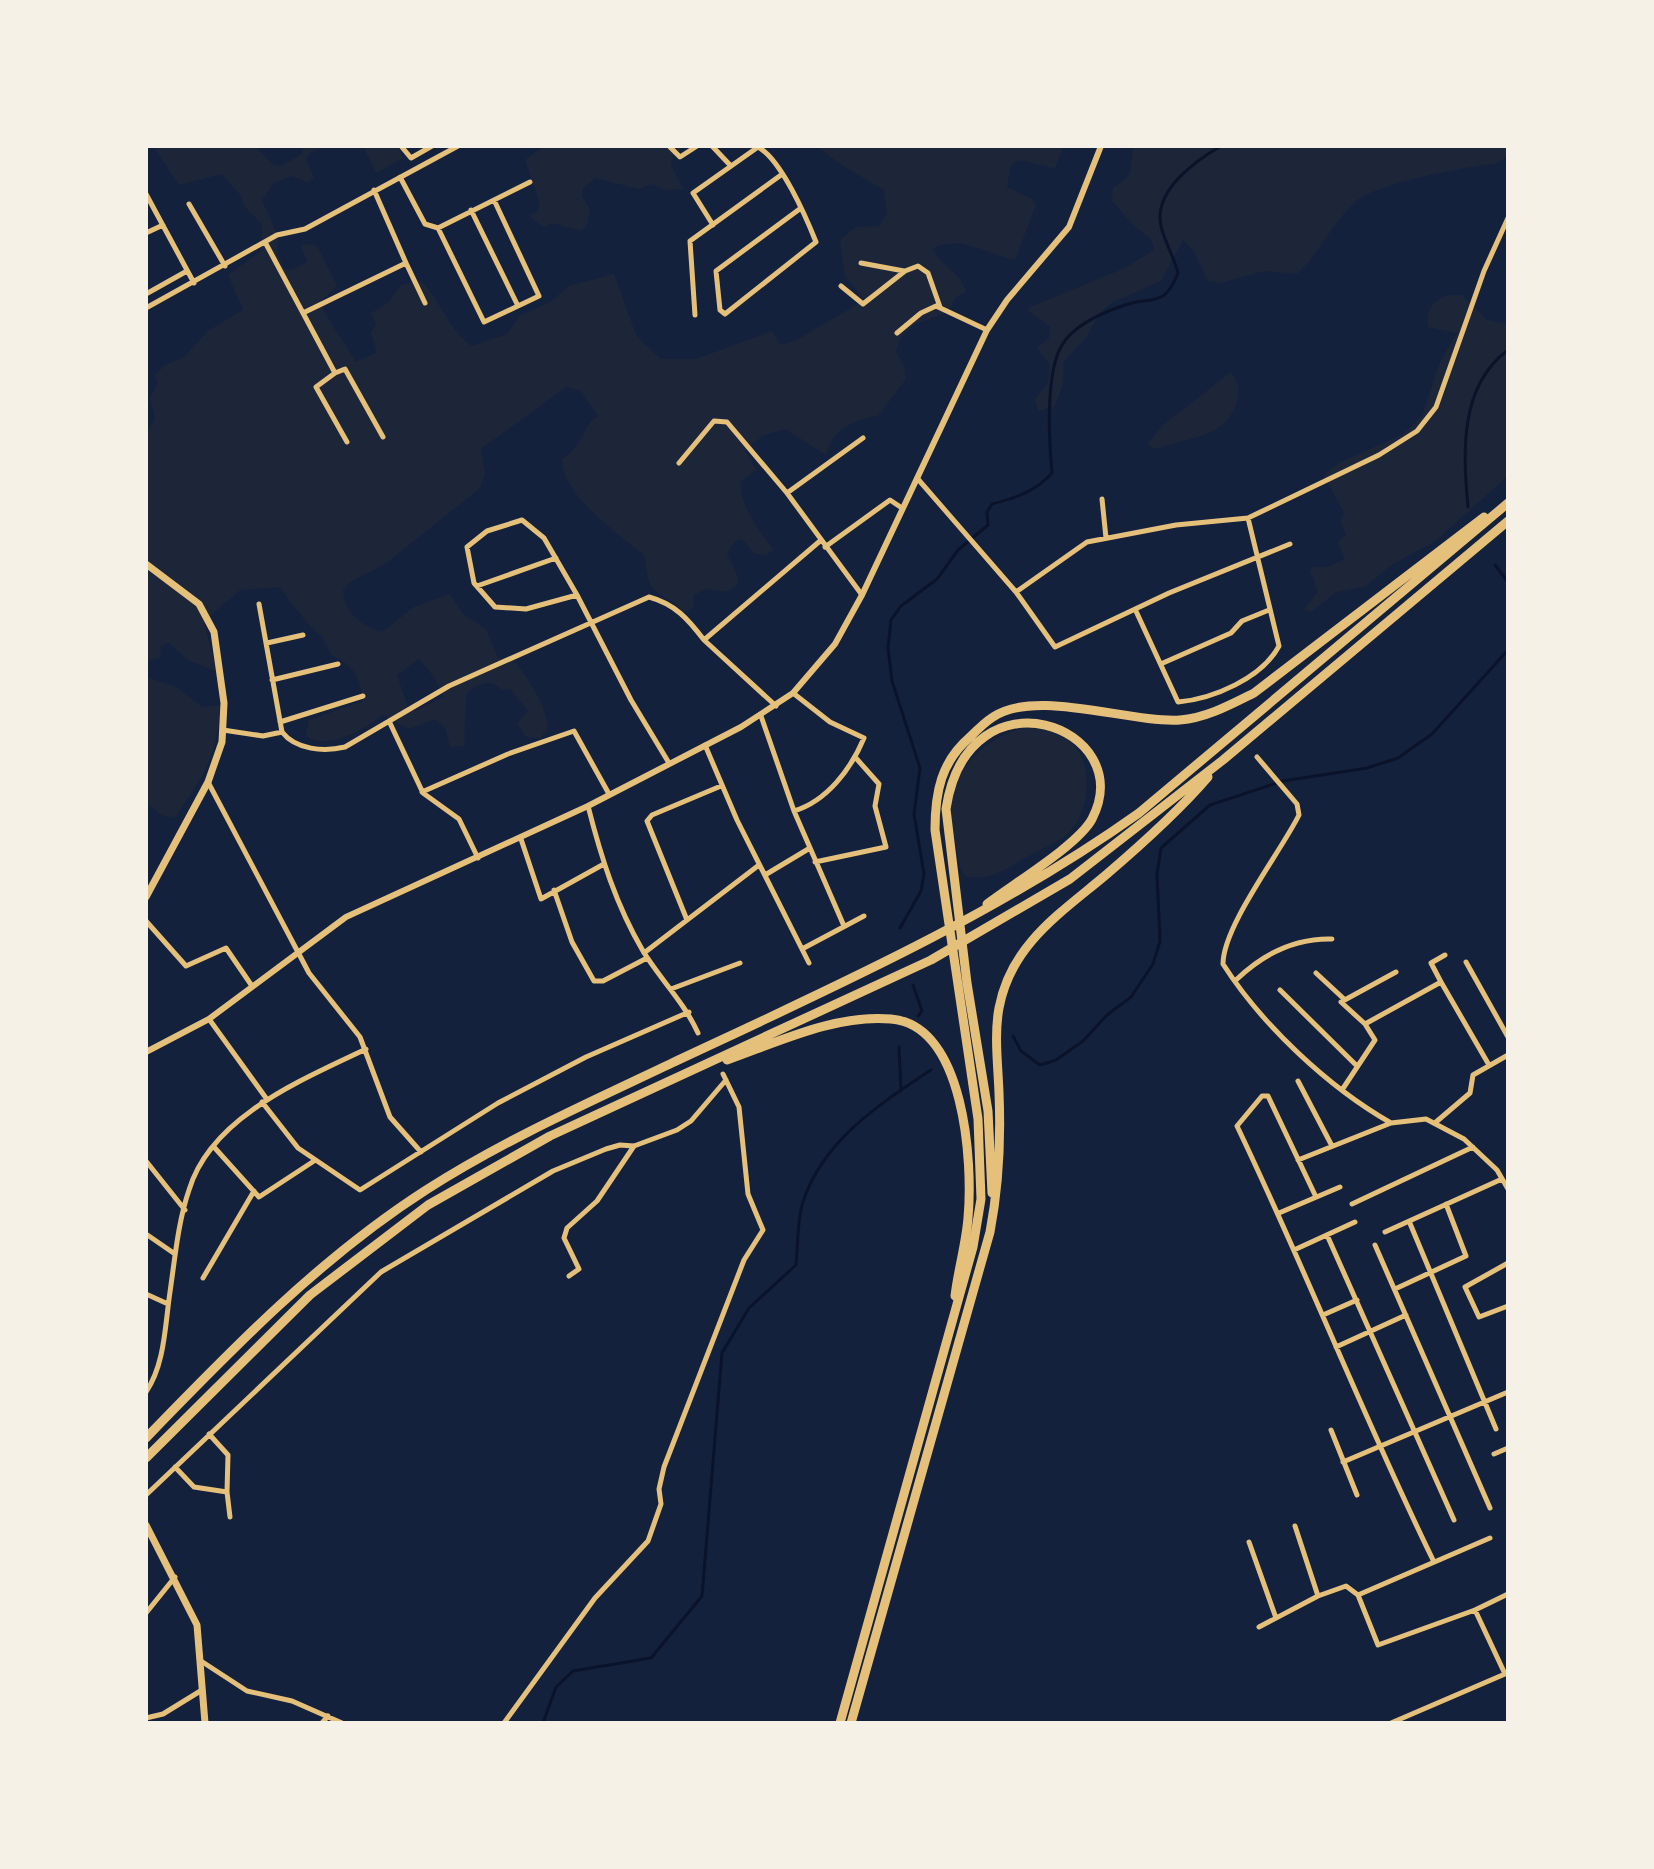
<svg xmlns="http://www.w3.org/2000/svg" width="1654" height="1869" font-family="'Archivo Narrow',sans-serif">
<rect width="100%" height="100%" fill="#14213d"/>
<path fill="#1d2539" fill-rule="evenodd" d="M153 146H255L272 164 281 166 302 154 303 146H328L311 152 306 159 314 178 307 182 292 176 274 183 262 200 279 238 277 253 284 269 292 270 307 261 300 245 313 244 319 249 337 286 320 302C330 325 344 341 356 362L377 352 371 332 376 325 371 313 388 303 401 285 421 281C441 300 448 330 472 346L507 334 520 315 549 303 569 286 614 274 637 337 661 359H696L772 331 781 345 797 340 864 300 845 276 840 240 856 227 879 226 887 213 884 190 843 166 816 146H1063L1055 168 1020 160 1011 165 1007 187 1032 199 1036 205 1015 260C988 254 960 234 933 248 938 265 960 270 966 292L955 298 949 311C926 324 905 317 896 352L904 366 906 379 878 416C853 420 832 429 826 455L785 429 764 435 745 450 756 470 741 482C739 503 760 534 774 550L766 555 755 554 742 539 735 541 727 554 739 579C732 597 720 591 706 589L694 595 693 607 686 613C680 610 676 603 671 601 645 588 650 582 644 555 619 535 561 494 562 459 586 443 581 426 598 416L581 391 566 387 481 449 485 474 480 488 385 564 350 582 343 590C345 614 361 625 382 632L414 607 450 594 463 614 486 629 498 658 513 659C529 680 545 702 548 728L540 739 526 737 517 723 528 711 510 689 502 690C492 677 476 684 466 694 467 712 463 729 465 746L450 747 445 728 435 719 409 729 383 715C364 729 328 751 306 736L309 720 363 701C360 674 353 666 331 655L322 636C312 631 287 598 280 587L240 590 204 621 216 671 188 660 169 643 161 646 160 658 146 661V434L155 418 150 397 158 383 154 376 165 365 184 357 208 331 243 310 228 275 261 251 262 224 244 206 241 196 222 174 179 185ZM419 659 434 677 444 697 414 711 408 707 397 675Z
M363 146H397L403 158 376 173Z
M544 146H685L673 156 671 165 683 189 666 190 651 184 639 189 595 178 583 188 582 196 590 209 587 225 582 231 551 223 544 228 529 216 538 211 540 204 525 160Z
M1133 146H1508V156L1497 163C1466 167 1376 183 1355 202 1332 223 1320 253 1297 274L1264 271 1220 283 1208 281 1194 252 1183 240 1161 281 1111 303 1099 314 1086 338 1064 361 1063 384 1055 406 1038 411 1035 399 1048 383 1050 365 1037 348 1049 338 1050 327 1028 311 1030 307 1125 268 1154 250 1151 239 1134 226 1112 201 1113 187C1134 177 1131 168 1133 146Z
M1448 295H1462L1487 320 1508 324V476L1434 542 1391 565 1366 586 1336 592 1311 612 1304 610 1318 591 1310 571 1312 567H1327L1345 559 1338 542 1346 535 1340 520 1344 513 1324 475 1339 463 1403 434 1422 416 1440 362 1457 333 1428 327C1426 309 1432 302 1448 295Z
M1231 372C1238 382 1240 389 1237 401 1227 439 1186 437 1156 449L1147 444 1163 425Z
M146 677 176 687 202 707 220 705C218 758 203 775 175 818L161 815 146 802Z
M1034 725C1044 729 1060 732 1068 739 1094 760 1091 807 1071 830 1060 843 1037 851 1023 859 1005 870 987 882 965 876 956 864 958 849 954 835 939 779 981 735 1034 725Z"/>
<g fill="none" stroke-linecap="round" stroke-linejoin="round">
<path stroke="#0b132b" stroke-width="3" d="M1468 507C1463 453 1459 386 1508 350
M1495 565 1508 582
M900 928 921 891 924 874 914 814 920 768 892 681 888 648 891 620 901 606 937 579 958 550 988 525 987 512 992 504C1015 498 1035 492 1052 473 1049 441 1045 373 1062 345 1074 325 1104 312 1125 305 1154 296 1164 308 1178 273 1174 257 1165 243 1161 226 1153 191 1195 161 1221 146
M913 985 922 1011 918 1016
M1013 1036 1021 1051 1040 1065 1056 1060 1083 1041 1107 1015 1131 997 1153 964 1160 941 1157 874 1161 848 1210 805 1283 781 1367 768 1398 758 1432 734 1508 650
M899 1047 901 1091
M543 1723 556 1687 573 1671 651 1658 702 1596 722 1353 749 1308 796 1265C798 1245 797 1221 803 1202 823 1140 880 1104 931 1070"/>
<path stroke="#e5c07b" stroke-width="5" d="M401 146 411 158 432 146
M669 146 680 157 697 146
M712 146 730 165
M400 177 425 224 438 228 530 182
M146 194 194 283
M189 204 225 266
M471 210 518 306
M713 225 693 193 758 147C781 159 806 217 816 242L725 314 720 310 716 271 801 208
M438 228 484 322 539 296 494 200
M146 233 163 225
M265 242 303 313 406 263 374 190
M406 263 425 303
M861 263 904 271
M841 286 863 304 905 271 918 266 928 273 940 307
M146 294 187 271
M146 308 277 235 305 229 458 146
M303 313 335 373 316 387 347 442
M695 315 690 241 781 175
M897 333 921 313 936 306 987 330
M335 373 345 369 383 437
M679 463 714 421 727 422 787 493 862 595
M917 478 1016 592 1055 647 1169 593 1290 544
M787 493 863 438
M1102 499 1106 538
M825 547 890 500 902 508
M477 586 556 558
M1016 592 1087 542 1176 525 1248 518 1379 455 1417 431 1436 407 1484 271 1508 218
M577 595 544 538 522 520 487 531 467 547 474 583 495 607 526 609 577 595 631 700 669 763
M1135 609 1178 702C1213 699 1262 678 1279 646L1248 518
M267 643 303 635
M1163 663 1231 633 1242 621 1269 610
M272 680 338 664
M793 693 830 722 864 738C851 769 827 801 794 811
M776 706 704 640 820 541
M761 716 794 811 844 926
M389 721 423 793 459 819 478 858
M280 722 363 696
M223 730 263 736 282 732 259 604
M282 732C296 750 324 752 345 747L449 686 649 597C675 604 688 619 704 640
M705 745 737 820 809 963
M1257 757 1297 804 1299 815C1280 853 1223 926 1223 964 1262 1025 1328 1087 1391 1123
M208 782 309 973 360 1037 390 1117 421 1152
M422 792 508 754 574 731 609 794
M588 806C601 857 616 905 643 951 660 979 684 1002 698 1033
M521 839 541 899 604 864
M815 862 886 847 875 806 879 784 855 757
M765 875 810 848
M554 890 572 942 594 981H603L647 958
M687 920 647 821 652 815 721 786
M146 921 186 966 226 948 252 986
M802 949 864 916
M644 953 759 865
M1466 962 1508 1037
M1316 973 1344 999
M1236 980C1262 955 1295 938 1332 939
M1441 982 1431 963 1445 955
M671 989 740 963
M1280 990 1357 1066
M209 1019 266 1098
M1365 1024 1341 1002 1396 972
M1298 1081 1332 1146
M1342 1090 1375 1040 1365 1024 1441 982 1489 1065
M262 1102 298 1148 360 1190 498 1103 586 1057 689 1012
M1436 1122 1470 1093 1473 1075 1508 1055
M214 1147 259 1197 314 1161
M1298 1160 1391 1123 1426 1119 1464 1139 1497 1170 1508 1189
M146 1161 185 1210
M1316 1197 1268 1096H1262L1237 1126C1306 1270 1364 1419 1434 1562
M1352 1204 1473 1147
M1279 1213 1340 1187
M1409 1221 1496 1429
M1385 1232 1502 1179
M146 1234 175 1254
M1327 1235 1454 1520
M1375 1245 1490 1508
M1294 1250 1355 1222
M1508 1263 1465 1287 1479 1317 1508 1306
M569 1276 579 1269 564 1238 567 1228 597 1201 634 1146
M203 1278 254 1191
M1395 1289 1466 1256 1446 1204
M146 1294 168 1304
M1323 1315 1357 1300
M1336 1347 1406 1315
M146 1392C165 1364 165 1325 170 1292 175 1258 178 1222 189 1190 211 1116 304 1079 366 1049
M1331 1430 1357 1495
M209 1434 228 1455 227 1492
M1494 1454 1508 1448
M1343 1462 1508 1392
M175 1467 194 1487 227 1492 230 1517
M146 1495 381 1272 553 1171 606 1149 620 1145 634 1146 677 1130 691 1121 726 1080
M1295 1526 1318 1596
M1249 1542 1276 1618
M1358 1595 1490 1538
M1475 1610 1508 1594
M146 1613 175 1577
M1259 1627 1318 1596 1346 1586 1358 1595 1378 1645 1475 1610 1505 1674 1508 1672
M201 1661 247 1691 292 1701 342 1723
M146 1718 163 1714 202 1690
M322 1723 328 1716
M504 1723 595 1598 648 1541 661 1504 659 1489 664 1467 744 1260 763 1230 748 1194 739 1107 723 1074
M1391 1723 1505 1674"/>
<path stroke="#e5c07b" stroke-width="6" d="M146 1052 209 1019 346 917 588 806 741 727 793 693 835 644 862 595 987 330 1007 300 1069 227 1101 146"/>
<path stroke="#e5c07b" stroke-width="7" d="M146 564 199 604 214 632 224 703 222 742 208 782 146 897
M146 1525 197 1625 205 1723"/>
<path stroke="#e5c07b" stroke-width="9" d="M987 904C1013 884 1078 845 1092 819 1140 727 968 664 946 809L967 983 988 1111 992 1193
M727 1060C778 1042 836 1014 891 1019 965 1025 973 1163 968 1218 966 1244 958 1270 955 1296
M146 1438C233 1348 320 1258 426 1190 504 1140 588 1103 672 1063 832 988 994 916 1139 813L1508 503
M146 1458 310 1295 428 1205 550 1136 931 960 1070 879 1223 760 1508 521
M840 1723 973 1247 981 1199 978 1119 935 830C935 792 941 762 970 737 977 730 985 722 993 717 1037 688 1127 723 1180 720 1206 718 1230 705 1254 693L1484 517
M851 1723 990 1232C999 1185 1001 1140 999 1093 998 1065 994 1035 999 1008 1011 944 1061 913 1107 874 1142 844 1178 812 1208 777"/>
</g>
<rect width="1654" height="1869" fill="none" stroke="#f6f1e7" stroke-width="296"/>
</svg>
